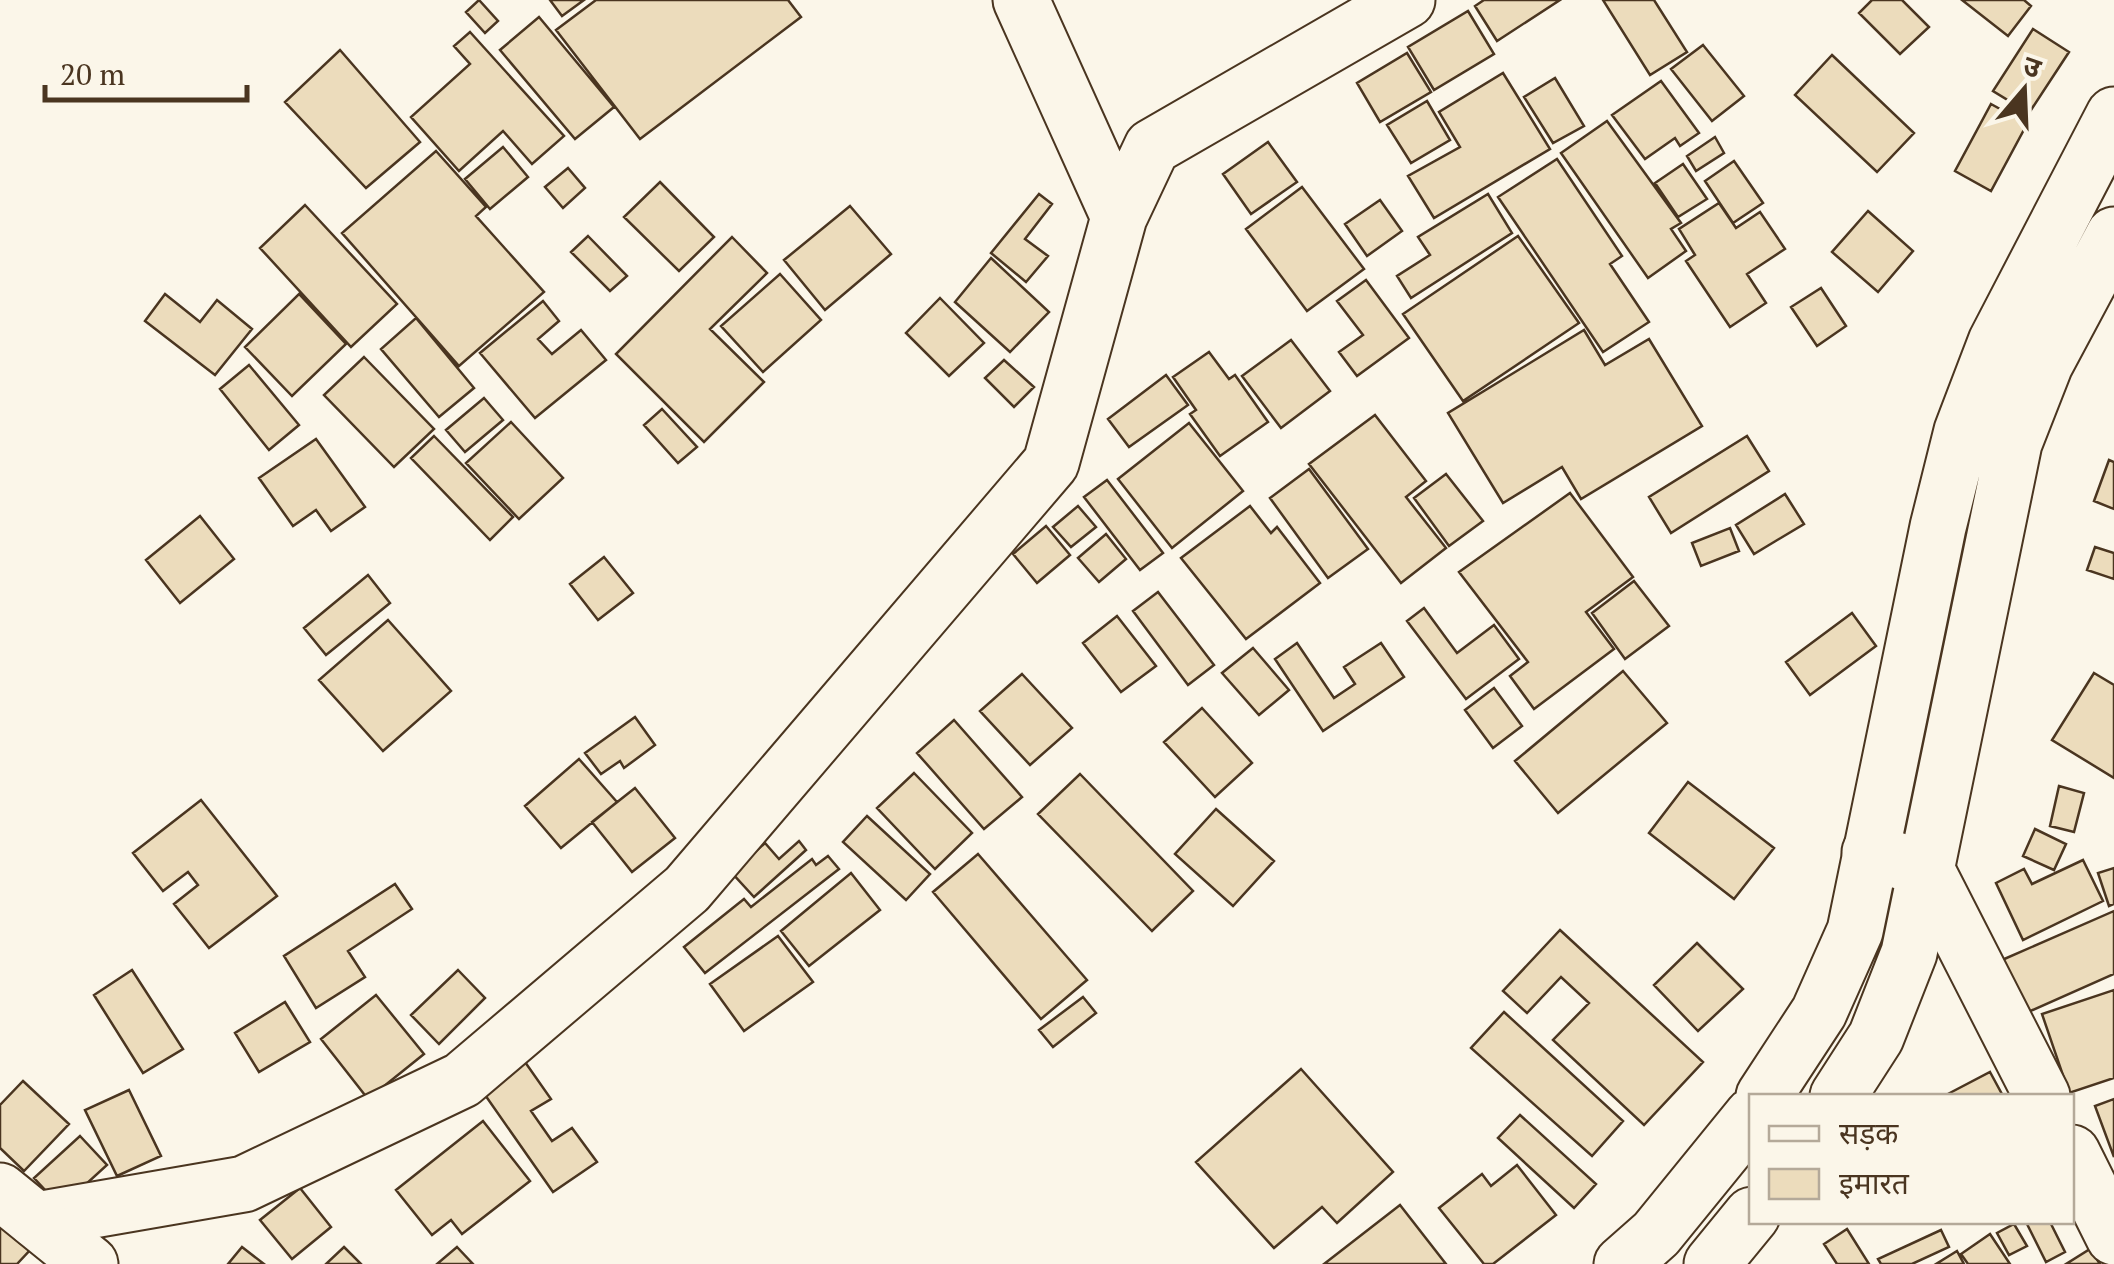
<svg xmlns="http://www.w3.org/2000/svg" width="2114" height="1264" font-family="'PT Serif','Noto Sans Devanagari',serif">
<rect width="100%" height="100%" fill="#fbf6e9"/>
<path fill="#ecdcbc" stroke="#4a3520" stroke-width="2.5" d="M479 0 498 21 485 33 466 12Z
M550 0H584L562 16Z
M596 0H788L801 17 640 139 556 30Z
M1484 0H1560L1497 41 1475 6Z
M1603 0H1654L1687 52 1650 75Z
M1872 0H1902L1929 27 1900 54 1859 13Z
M1962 0H2024L2031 6 2008 36Z
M1468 11 1494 54 1434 90 1408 47Z
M539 17 614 107 575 139 500 50Z
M2033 29 2069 52 2029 113 1993 91Z
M470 32 564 136 532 164 503 131 459 171 411 117 470 64 454 46Z
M1703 45 1744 96 1712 121 1671 69Z
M340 50 420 142 366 188 285 102Z
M1407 53 1431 92 1380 122 1357 83Z
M1832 55 1914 133 1877 172 1795 95Z
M1503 73 1550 149 1434 218 1408 176 1460 147 1439 112Z
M1555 78 1584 126 1553 143 1524 97Z
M1661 81 1699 133 1680 146 1675 138 1645 159 1612 115Z
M1427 101 1450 140 1411 163 1387 125Z
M1991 104 2027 124 1991 191 1955 171Z
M1607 121 1681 223 1671 229 1686 251 1648 278 1561 153Z
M1715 137 1724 153 1696 171 1687 156Z
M1268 142 1297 182 1251 214 1223 174Z
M503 147 528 177 490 209 465 179Z
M436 151 486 207 476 216 544 292 459 366 342 233Z
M1557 159 1622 256 1610 264 1649 322 1603 352 1498 197Z
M1734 161 1763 203 1733 223 1705 181Z
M1683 164 1707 199 1678 217 1655 183Z
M568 168 585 188 563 208 545 187Z
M660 182 714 237 679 271 624 217Z
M1302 187 1364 269 1307 311 1246 229Z
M1039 194 1052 204 1025 239 1048 256 1026 282 991 253Z
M1488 194 1512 233 1411 298 1397 276 1430 255 1418 237Z
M1380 200 1402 231 1367 256 1345 224Z
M1719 203 1736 228 1760 212 1785 249 1747 274 1766 303 1730 327 1686 261 1695 255 1679 229Z
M305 205 397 304 351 347 260 248Z
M850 206 891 254 825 310 784 260Z
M1868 211 1913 251 1878 292 1832 252Z
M588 236 627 276 610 291 571 252Z
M1518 236 1579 323 1463 401 1403 314Z
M732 237 767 273 710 329 764 382 704 442 616 354Z
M991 258 1049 312 1010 352 955 302Z
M780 274 821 320 763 372 721 326Z
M1366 280 1409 338 1357 376 1339 352 1363 335 1337 301Z
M1821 288 1846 326 1817 346 1791 307Z
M165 294 200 322 217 300 252 329 215 375 145 321Z
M299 294 346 344 292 396 245 347Z
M940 298 984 343 949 376 906 333Z
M543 301 559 321 538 339 552 354 581 330 606 360 535 418 480 353Z
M416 318 474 388 439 417 381 349Z
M1584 330 1605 365 1649 339 1702 426 1581 499 1562 467 1503 503 1448 413Z
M1291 340 1330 391 1281 428 1242 376Z
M1209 352 1229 379 1235 375 1268 422 1220 456 1190 414 1196 410 1173 377Z
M364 357 434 429 394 467 324 395Z
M1004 360 1034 387 1014 407 985 378Z
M249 365 299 425 269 450 220 389Z
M1166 375 1188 405 1129 447 1108 419Z
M484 398 503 420 465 452 446 430Z
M662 409 697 447 678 463 644 425Z
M1375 415 1426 481 1406 497 1446 548 1401 583 1309 464Z
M511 422 563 478 519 519 466 463Z
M1189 423 1243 491 1172 548 1118 479Z
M434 436 513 517 490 540 411 458Z
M1747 436 1769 471 1671 533 1649 497Z
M316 439 365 507 331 531 316 510 293 526 259 478Z
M2109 460 2114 462V509L2094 501Z
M1309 469 1368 549 1328 578 1270 498Z
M1446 474 1483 521 1449 546 1414 498Z
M1107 480 1163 553 1140 570 1084 497Z
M1570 493 1633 577 1586 612 1614 649 1534 709 1510 676 1528 662 1459 572Z
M1785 494 1804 524 1754 554 1736 525Z
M1078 506 1096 527 1071 547 1053 527Z
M1250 506 1271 533 1277 527 1320 583 1246 639 1181 558Z
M200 516 234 559 180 603 146 560Z
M1046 526 1070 555 1037 583 1013 554Z
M1730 528 1739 551 1701 566 1692 543Z
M1106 534 1126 559 1099 582 1078 558Z
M2095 547 2114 553V579L2087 570Z
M604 557 633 593 598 620 570 584Z
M368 575 390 603 326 655 304 628Z
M1634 581 1669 626 1625 659 1592 613Z
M1158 592 1214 665 1188 685 1133 611Z
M1424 608 1457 653 1494 625 1519 659 1466 699 1407 621Z
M1852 613 1876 646 1810 695 1786 662Z
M1117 616 1156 666 1121 692 1083 643Z
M388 620 451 691 383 751 319 680Z
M1297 643 1334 698 1355 684 1344 667 1381 643 1404 677 1323 731 1275 659Z
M1253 648 1289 690 1259 715 1222 673Z
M1623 671 1667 723 1558 813 1515 761Z
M2094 673 2114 685V778L2052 740Z
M1022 674 1072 728 1030 765 980 711Z
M1494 688 1522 726 1493 748 1465 710Z
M1202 708 1252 763 1215 797 1164 742Z
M635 717 655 745 624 768 620 761 601 774 585 753Z
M954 720 1022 797 984 829 917 753Z
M579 759 617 802 561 848 525 806Z
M914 773 972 833 935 869 877 808Z
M1080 774 1193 891 1152 931 1038 814Z
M1688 782 1774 848 1734 899 1649 833Z
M2059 786 2084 793 2074 832 2050 826Z
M635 788 675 838 632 872 592 822Z
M201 800 277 896 209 948 174 904 198 885 188 872 163 891 133 853Z
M1216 809 1274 861 1233 906 1175 854Z
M867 816 930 874 906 900 843 842Z
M2035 829 2066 844 2054 870 2023 856Z
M799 841 806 850 754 897 732 873 765 843 779 859Z
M978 854 1087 980 1041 1019 933 892Z
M828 856 839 869 705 973 684 947 744 899 751 907 812 859 816 865Z
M2083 860 2103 901 2023 940 1996 883 2024 869 2032 884Z
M2114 868V904L2109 906 2098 873Z
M851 873 880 910 809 966 781 931Z
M395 884 412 909 348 951 365 977 316 1008 284 956Z
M2114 911V974L2026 1013 2002 960Z
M1560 930 1703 1062 1644 1125 1553 1040 1589 1003 1561 977 1527 1013 1503 991Z
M778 936 813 982 744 1031 710 984Z
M1697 943 1743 989 1698 1031 1654 985Z
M132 970 183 1049 143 1073 94 995Z
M458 970 485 998 439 1044 411 1015Z
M2114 990V1078L2069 1093 2042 1014Z
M376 995 424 1054 368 1099 321 1039Z
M1083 997 1096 1013 1053 1047 1039 1030Z
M285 1002 310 1042 259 1072 235 1033Z
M1504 1012 1623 1121 1592 1156 1471 1048Z
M518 1052 551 1099 531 1111 552 1141 572 1128 597 1162 553 1192 476 1082Z
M1301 1069 1393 1172 1337 1223 1322 1207 1274 1248 1196 1162Z
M1990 1072 2003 1096H1944Z
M23 1081 69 1124 24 1171 0 1148V1105Z
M129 1090 161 1156 117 1176 85 1110Z
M2114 1099V1157L2095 1106Z
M1520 1115 1596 1184 1574 1208 1498 1138Z
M483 1121 530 1181 462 1234 451 1220 432 1235 396 1190Z
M80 1136 107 1165 61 1207 34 1178Z
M1517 1165 1556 1215 1493 1264H1484L1439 1208 1482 1174 1491 1186Z
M300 1188 331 1227 292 1259 260 1220Z
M1400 1205 1446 1264H1324Z
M0 1220 31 1249 17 1264H0Z
M2026 1222H2050L2065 1252 2046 1262Z
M2014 1224 2027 1246 2009 1255 1997 1233Z
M1847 1229 1869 1264H1837L1824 1244Z
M1941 1230 1949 1247 1912 1264H1881L1878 1259Z
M1990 1234 2010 1264H1968L1961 1254Z
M242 1247 264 1264H228Z
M344 1247 361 1264H326Z
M457 1247 473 1264H437Z
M2090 1249 2100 1264H2066Z
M1957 1251 1964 1264H1936Z"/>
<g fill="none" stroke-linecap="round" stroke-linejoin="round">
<g stroke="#4a3520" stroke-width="59">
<path id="minor" d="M1021 0 1119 217
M1870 852 1926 869 2042 1096
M2072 1153 2114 1237
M36 1220 244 1184 462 1080 687 889 1051 463 1119 217 1152 147 1407 0"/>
</g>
<g stroke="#4a3520" stroke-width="59">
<path id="tertiary" d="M0 1191 90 1264"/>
</g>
<g stroke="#4a3520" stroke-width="59">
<path id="primary" d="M1764 1096 1819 1012 1855 931 1938 527 1962 431 1996 342 2114 115
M1838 1096 1876 1037 1909 953 2014 443 2045 364 2114 235
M1622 1264 1656 1234 1752 1116
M1712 1264 1752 1215"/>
</g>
<use href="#minor" stroke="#fbf6e9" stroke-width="55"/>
<use href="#tertiary" stroke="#fbf6e9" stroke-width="55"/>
<use href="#primary" stroke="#fbf6e9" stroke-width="55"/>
</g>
<rect x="1749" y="1094" width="325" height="130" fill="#fbf6e9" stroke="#b4a999" stroke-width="2.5"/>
<rect x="1769" y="1126" width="50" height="15" fill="#fbf6e9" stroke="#b4a999" stroke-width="2.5"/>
<text x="1839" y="1144" font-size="30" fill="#4a3520">सड़क</text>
<rect x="1769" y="1169" width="50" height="30" fill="#ecdcbc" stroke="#b4a999" stroke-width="2.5"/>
<text x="1839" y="1194" font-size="30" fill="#4a3520">इमारत</text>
<g transform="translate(2024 90) rotate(19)" stroke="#fbf6e9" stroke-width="8" paint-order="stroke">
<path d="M0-8L18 38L0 25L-18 38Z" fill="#4a3520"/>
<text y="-15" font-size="28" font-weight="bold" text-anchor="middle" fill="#4a3520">उ</text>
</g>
<path d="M45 85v15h202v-15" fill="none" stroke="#4a3520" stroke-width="5"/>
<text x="60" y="85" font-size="30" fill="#4a3520" stroke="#fbf6e9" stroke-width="8" paint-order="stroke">20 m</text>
</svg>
